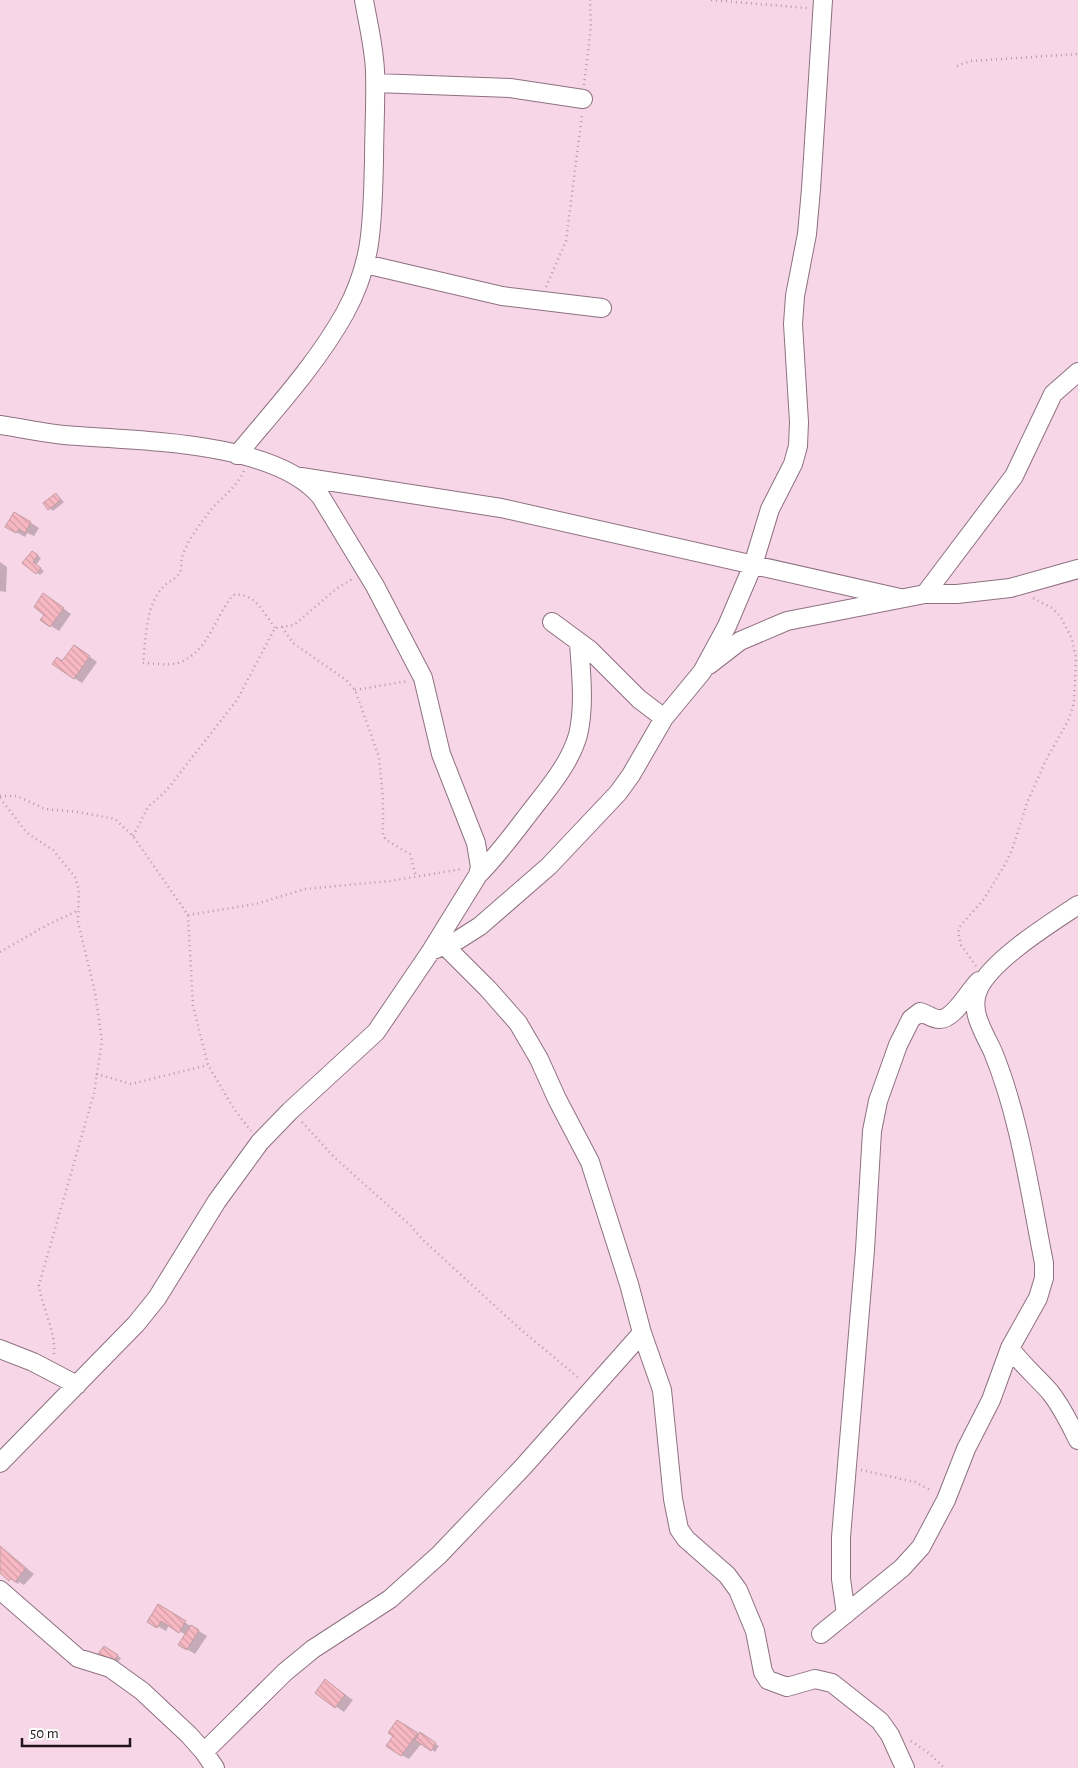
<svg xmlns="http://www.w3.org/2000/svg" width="1078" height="1768" font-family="'Alegreya Sans',sans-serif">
<defs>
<pattern id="building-back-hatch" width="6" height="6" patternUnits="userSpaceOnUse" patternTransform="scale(1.25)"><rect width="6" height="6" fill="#f8b8c3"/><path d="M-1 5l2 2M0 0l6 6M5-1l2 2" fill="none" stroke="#d49da7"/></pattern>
</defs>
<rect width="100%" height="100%" fill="#f7d6e7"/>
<path fill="#0003" d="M56 494 64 502 53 511 45 504Z
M15 513 39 528 34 536 27 533 25 537 7 527Z
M36 554 41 558 36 565 44 571 40 575 24 563Z
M0 562 7 567 6 592 0 591Z
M52 600 71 614 59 631 42 620Z
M82 651 97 662 82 683 74 678 63 662Z
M0 1547 34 1574 24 1585 19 1582 18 1584 0 1572Z
M158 1606 207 1636 195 1654 180 1645 186 1635 169 1625 166 1631 149 1621Z
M108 1649 121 1658 116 1665Z
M333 1686 353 1700 344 1712 316 1693Z
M397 1722 439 1746 435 1752 422 1743 409 1759 401 1755 395 1736Z"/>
<path fill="url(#building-back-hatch)" stroke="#c19da2" d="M56 493 61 500 48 510 43 503Z
M14 512 31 522 25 533 19 529 16 533 5 527Z
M32 551 38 555 33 562 41 568 36 574 22 563Z
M43 593 64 608 50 627 40 620 44 615 34 607Z
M74 645 90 656 74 679 52 664 57 657 62 661Z
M0 1546 26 1568 15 1582 11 1578 9 1581 0 1573Z
M158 1604 186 1621 179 1633 161 1621 157 1628 147 1622Z
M191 1625 199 1630 187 1650 178 1645Z
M104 1646 118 1655 112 1664 98 1654Z
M325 1679 345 1695 335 1708 315 1693Z
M397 1720 418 1733 401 1756 386 1746 393 1736 388 1733Z
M420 1732 436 1743 431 1751 415 1740Z"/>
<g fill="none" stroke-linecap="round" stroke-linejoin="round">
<g stroke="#8e7180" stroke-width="20">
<path id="minor" d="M375 83 510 88 583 99
M365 264 502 296 602 308
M0 425C21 428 43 433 64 435 134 441 274 440 321 497L375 586 423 678 441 754 476 843 480 867 478 875 431 951 376 1032 290 1111 260 1142 217 1201 157 1298 136 1324 0 1463
M237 455C275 409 316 365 345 313 374 260 372 220 374 162 374 132 376 101 375 71 374 47 368 23 364 0
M301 477 501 508 900 598
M925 594 1014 476 1053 394 1078 372
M552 622 590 650 639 699 664 718
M709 665 740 641 787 621 925 594H957L1010 588 1078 569
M478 875C496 857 511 837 527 816 546 791 569 766 578 735 585 706 581 672 579 643
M445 946 488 989 518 1023 539 1059 557 1099 590 1162 629 1284 642 1333 662 1390 673 1499 679 1529 686 1539 727 1575 738 1590 755 1631 763 1672 768 1680 787 1687 815 1679 832 1683 880 1721 890 1735 905 1768
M431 951 458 940 480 926 549 866 618 793 631 775 664 718 702 672 727 626 753 565 770 509 793 464 798 446 799 422 793 324 795 296 807 234 811 189 823 0
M1010 1348C1022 1365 1037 1377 1050 1392 1062 1407 1070 1424 1078 1440
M0 1349 33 1362 77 1385
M0 1590 78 1658 110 1668 142 1691 189 1735 204 1752 215 1768
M846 1614 841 1579V1537L865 1250 872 1131 878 1101 898 1045 911 1019 920 1012C927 1014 933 1019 939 1019 954 1020 969 990 979 981
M821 1634 902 1568 921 1547 946 1500 966 1449 991 1400 1010 1348 1038 1298 1044 1278V1263C1030 1193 1020 1118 993 1052 984 1032 968 1010 979 988 993 959 1051 923 1078 905
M204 1752 285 1672 313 1649 390 1599 439 1555 523 1467 642 1333"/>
</g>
<path stroke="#b59ba8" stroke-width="2.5" stroke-dasharray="1 4" stroke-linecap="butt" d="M711 0 807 8
M957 66 970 61 1078 54
M584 85 591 26 590 0
M546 287 566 241 582 115
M244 471C236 488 222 497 210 511 200 524 187 541 182 557 181 561 182 567 180 572 176 580 168 581 163 587 145 606 146 639 143 663 153 663 167 666 178 663 209 652 214 618 233 595 255 592 263 612 275 628
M282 627 293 643 346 680 355 690 379 757 383 798V835L386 840 410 854 416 877
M355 690 408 681
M0 796H17L45 809 78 812 115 819 133 836 188 915 193 1006 208 1065 234 1109 251 1131
M0 798 27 833 53 850 75 877 79 890 78 922 95 992 102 1041 97 1074 131 1084 208 1065
M133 836 148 807 166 791 237 700 275 628 294 625 336 589 354 578
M188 915 256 904 305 889 390 881 462 869
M0 952 47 925 79 910
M976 966 961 945 958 932 961 925 984 899 1004 866 1012 850 1027 803 1046 760 1069 719 1074 703 1076 658 1072 639 1061 617 1052 608 1033 598
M302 1122 335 1158 410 1225 423 1240 519 1328 580 1379
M54 1354C56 1331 42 1309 39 1285L94 1093 97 1074
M861 1470 915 1482 932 1491
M911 1741 930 1754 944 1768"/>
<use href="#minor" stroke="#fff" stroke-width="18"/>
</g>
<path d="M22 1738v8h108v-8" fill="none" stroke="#20141a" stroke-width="2.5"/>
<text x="30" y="1738" font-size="15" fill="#20141a" stroke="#ffffff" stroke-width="4" paint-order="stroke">50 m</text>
</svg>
